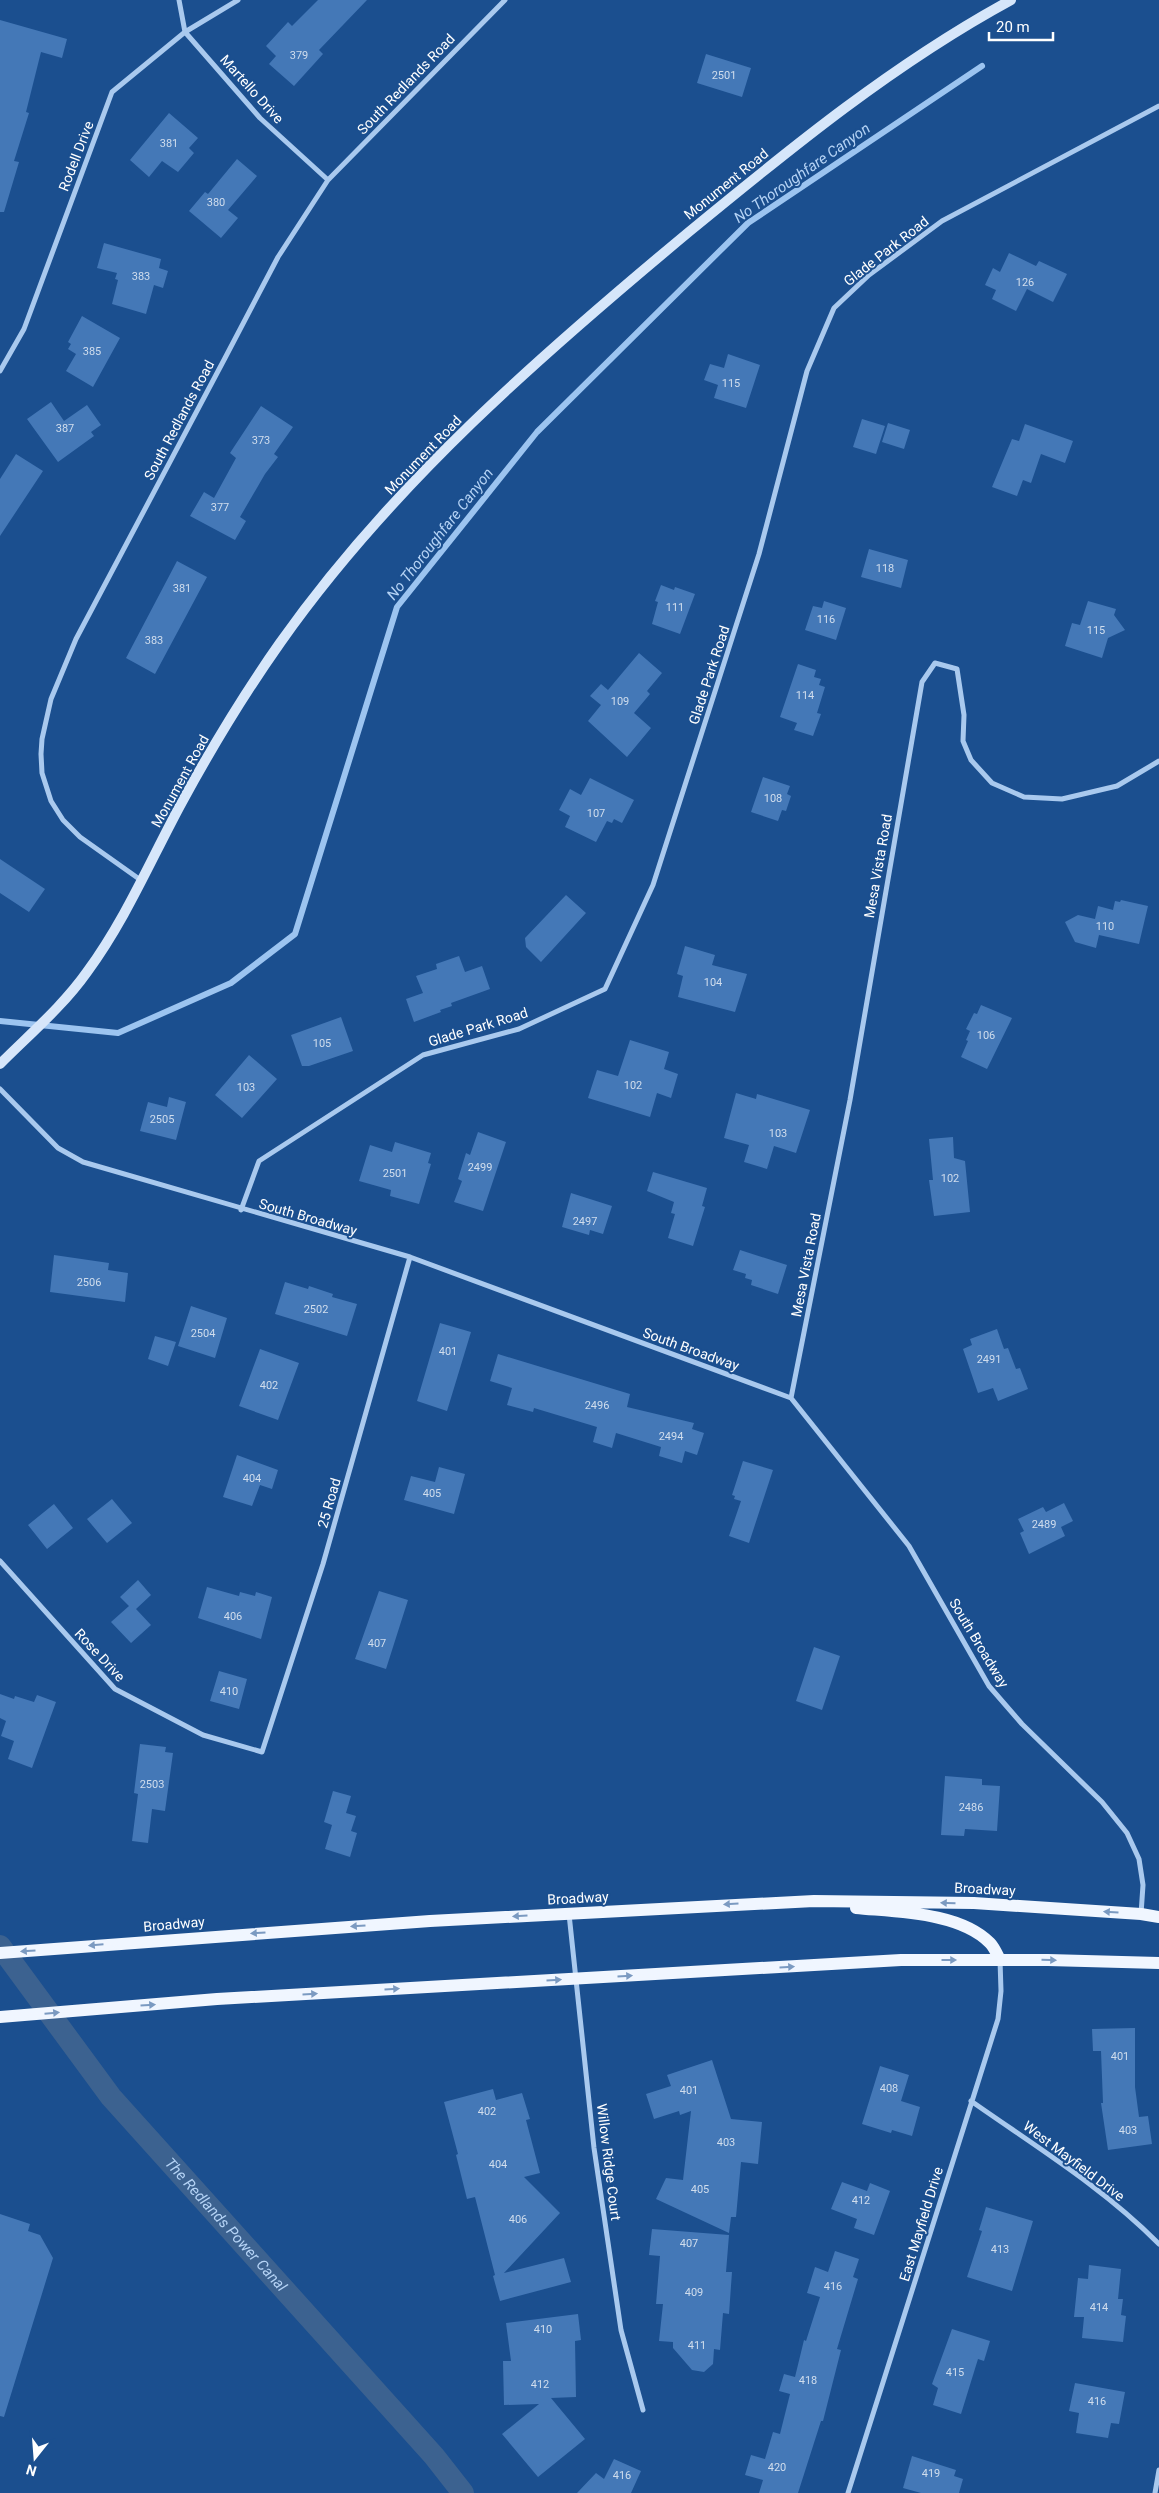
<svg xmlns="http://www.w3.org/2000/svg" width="1159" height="2493" font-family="Roboto,sans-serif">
<rect width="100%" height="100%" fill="#1b4f8f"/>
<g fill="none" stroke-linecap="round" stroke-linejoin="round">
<path stroke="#9cc4f0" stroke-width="6" d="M0 1021 118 1033 231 983 295 934 397 607 537 432 748 223 982 66"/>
<path stroke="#3c6290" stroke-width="22" id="s1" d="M0 1946 111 2097 434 2456 463 2493"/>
</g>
<path fill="#4478b7" d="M318 0H367L319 50 323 54 294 86 269 64 276 56 266 46 288 22 292 26Z
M0 20 67 39 62 58 41 52 26 112 29 113 14 161 19 162 4 212H0Z
M706 54 751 68 742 97 697 83Z
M169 113 198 138 189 148 194 153 178 172 162 161 149 177 130 160Z
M237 159 257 176 228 210 238 218 221 238 189 211 205 192 208 194Z
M104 243 161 259 159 268 168 271 163 288 154 285 146 314 112 304 118 280 115 279 117 273 97 268Z
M1009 253 1036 266 1039 261 1067 274 1053 302 1027 289 1016 311 992 299 996 290 985 285 993 268 1000 272Z
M82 316 120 338 93 387 66 371 76 354 68 349 71 344 68 342Z
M728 354 760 365 746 408 714 398 718 385 704 380 710 364 724 368Z
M51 402 64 421 87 405 101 425 91 432 94 436 58 462 27 419Z
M261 406 293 427 274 454 278 457 265 474 240 517 246 521 235 540 190 516 204 492 214 498 236 458 230 453Z
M862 419 885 426 876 454 853 447Z
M888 423 910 430 904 449 882 442Z
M1025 424 1073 441 1065 463 1041 454 1031 483 1023 480 1017 496 992 487 1012 439 1019 441Z
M16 454 43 471 0 536V479Z
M869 549 908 560 901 588 861 577Z
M177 561 207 577 155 674 126 658Z
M661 585 674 590 675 587 695 594 680 634 652 624 658 602 655 601Z
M824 601 846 608 836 640 805 630 813 606 822 608Z
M1088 601 1116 609 1114 615 1125 630 1108 638 1102 658 1065 646 1072 623 1080 625Z
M639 653 662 673 647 691 650 694 634 713 651 728 627 757 588 721 601 705 590 696 601 684 608 690Z
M798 664 816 670 814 677 821 679 819 685 825 687 817 713 821 714 813 736 794 730 797 723 780 717Z
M763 777 790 786 787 794 791 796 786 811 782 810 778 821 751 812Z
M590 778 634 800 622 823 614 819 612 823 607 821 596 842 565 827 570 816 559 810 570 789 581 795Z
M0 859 45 889 29 912 0 893Z
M566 895 586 913 541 962 526 947 525 938Z
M1121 900 1148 906 1139 944 1099 935 1096 948 1075 942 1065 922 1078 915 1095 919 1098 906 1113 910 1115 901 1120 902Z
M685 946 715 955 712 965 747 974 735 1012 678 997 683 976 677 974Z
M459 956 465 972 482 966 490 989 451 1003 452 1006 440 1010 441 1012 414 1022 406 999 423 993 416 976 437 969 436 964Z
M981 1005 1012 1018 987 1069 961 1057 968 1041 966 1040 970 1031 966 1029 974 1013 977 1014Z
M341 1017 353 1051 309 1066H302L291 1035Z
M630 1040 669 1052 664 1069 678 1074 671 1098 657 1093 650 1117 588 1098 597 1070 618 1076Z
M249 1055 277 1079 242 1118 215 1095Z
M736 1093 756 1099 757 1094 810 1110 796 1153 774 1146 767 1169 744 1162 749 1145 724 1138Z
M169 1097 186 1102 176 1140 140 1131 148 1102 167 1107Z
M478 1132 506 1142 483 1211 454 1202 462 1181 458 1179 466 1153 470 1155Z
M953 1137 954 1158 965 1161 970 1212 934 1216 929 1180H933L929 1139Z
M395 1142 431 1153 428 1163 431 1164 419 1204 390 1196 391 1190 359 1181 370 1145 392 1152Z
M653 1172 707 1188 702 1206 705 1207 693 1246 668 1238 675 1214 671 1213 674 1202 647 1191Z
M571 1193 612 1206 603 1234 590 1230 589 1235 562 1227Z
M740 1250 787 1265 778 1294 751 1285 752 1280 745 1278 746 1274 733 1270Z
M54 1255 109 1263 108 1270 128 1273 125 1302 50 1292Z
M285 1282 308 1289 309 1286 333 1294 332 1297 357 1304 347 1336 275 1314Z
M191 1306 227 1318 215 1358 178 1346Z
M440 1323 471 1332 447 1411 417 1401Z
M997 1329 1004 1349 1008 1348 1016 1369 1020 1368 1028 1389 998 1401 993 1388 978 1393 963 1349 972 1345 970 1339Z
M155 1336 176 1342 168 1366 148 1359Z
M260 1349 299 1363 278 1420 239 1406Z
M498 1354 630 1394 627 1407 694 1423 692 1429 704 1433 697 1455 685 1451 682 1463 659 1456 661 1447 616 1433 612 1448 593 1442 597 1427 534 1408 533 1412 507 1405 512 1388 490 1381Z
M237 1455 278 1470 272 1489 260 1485 252 1506 223 1497Z
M743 1461 773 1470 749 1543 729 1536 741 1501 734 1499 735 1496 732 1495Z
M439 1467 465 1474 454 1514 404 1500 411 1476 435 1482Z
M112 1499 132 1523 107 1543 87 1519Z
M1064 1503 1073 1521 1061 1527 1065 1536 1029 1554 1020 1533 1024 1531 1018 1519 1043 1507 1046 1512Z
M54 1504 73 1528 47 1549 28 1525Z
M138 1580 151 1595 136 1609 151 1625 131 1643 111 1622 129 1606 120 1597Z
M207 1587 239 1596 240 1592 255 1596 256 1592 272 1597 261 1639 198 1618Z
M379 1591 408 1600 386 1669 355 1659Z
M814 1647 840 1656 822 1710 796 1701Z
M219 1671 247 1679 239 1709 210 1701Z
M0 1694 14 1699 15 1696 34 1702 37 1695 56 1702 32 1768 8 1759 14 1741 1 1736 6 1721 0 1718Z
M140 1744 166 1747 165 1752 173 1753 165 1811 152 1809 148 1843 132 1841 138 1794 134 1793Z
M945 1776 982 1779V1785L1000 1786 997 1831 965 1829 964 1836 941 1835Z
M333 1791 351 1796 346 1813 356 1816 351 1831 357 1833 350 1857 325 1849 332 1825 324 1822Z
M1135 2028V2087L1139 2117 1148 2116 1152 2144 1108 2150 1101 2103H1103L1101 2051H1093L1092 2029Z
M712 2060 731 2119 762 2122 758 2164 741 2162 736 2217H731L729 2233 656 2199 666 2178 683 2180 691 2111 680 2115 679 2111 654 2119 646 2094 671 2086 667 2075Z
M880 2066 909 2075 901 2101 920 2107 912 2136 892 2130 891 2133 862 2124Z
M493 2089 496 2100 522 2093 530 2119 526 2120 540 2173 524 2177 560 2213 504 2273 564 2258 571 2282 500 2301 493 2276 495 2275 475 2197 467 2199 456 2155 458 2154 444 2102Z
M842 2182 867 2191 870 2183 890 2191 874 2235 854 2228 857 2219 831 2209Z
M986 2207 1033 2221 1012 2291 967 2277 982 2231 979 2230Z
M0 2214 30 2224 28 2231 40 2235 53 2258 4 2417 0 2416Z
M652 2229 729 2235 726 2272H732L729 2314 723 2313 720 2350 714 2349 713 2364 704 2372 692 2370 673 2348V2342L659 2341 663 2304H656L660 2256 649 2255Z
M835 2251 859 2259 853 2277 858 2279 837 2349 841 2350 823 2421H821L798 2493H759L763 2480 745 2475 751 2455 765 2459 773 2432 780 2434 790 2394 779 2391 784 2374 795 2377 804 2340 806 2341 820 2297 807 2293 815 2267 828 2272Z
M1089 2265 1121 2269 1118 2299H1123L1121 2315 1126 2316 1123 2342 1082 2338 1084 2317H1074L1078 2278 1088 2279Z
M578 2314 581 2340 575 2341 576 2397 551 2398 585 2439 538 2477 502 2434 539 2404 504 2405 503 2361H511L506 2323Z
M952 2329 990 2341 984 2361 978 2359 961 2414 933 2405 938 2388 932 2384Z
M1075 2383 1125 2392 1119 2424 1111 2423 1108 2438 1076 2433 1079 2413 1069 2411Z
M912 2456 956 2470 954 2476 963 2479 959 2493H921L903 2488Z
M614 2459 641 2471 631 2493H577L596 2473 604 2479Z"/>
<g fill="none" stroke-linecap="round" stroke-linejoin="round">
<path stroke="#a9c9ee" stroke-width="5" d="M179 0 185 32 260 118 328 180
M0 371 24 329 112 92 185 32 238 0
M142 881 80 837 63 820 51 801 42 773 41 754 42 739 51 699 76 639 225 358 278 257 328 180 505 0
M0 1089 58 1148 83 1162 410 1257 791 1398 909 1546 989 1686 1022 1724 1102 1802 1127 1833 1139 1859 1143 1885 1141 1914
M241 1210 259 1161 423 1055 519 1029 605 989 653 885 759 554 807 371 834 308 869 275 942 221 1159 106
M791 1398 850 1100 922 682 935 663 957 669 964 715 963 741 971 760 992 783 1024 797 1062 799 1117 786 1159 761
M0 1561 115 1689 203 1735 262 1752 323 1564 410 1257
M569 1914 594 2148 621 2330 643 2410
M971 2101C1035 2146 1104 2188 1159 2244
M848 2493 998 2019 1001 1991 1000 1960
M1155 2493 1159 2470"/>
<path stroke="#d6e6fa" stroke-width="10" d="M0 1064C30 1034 63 1006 87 972 126 919 151 859 182 802 212 747 244 694 280 643 392 484 542 354 690 231 792 147 895 63 1011 0"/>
<path stroke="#f0f6ff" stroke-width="12" d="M856 1908C896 1912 960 1912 990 1943 994 1947 997 1954 1000 1960
M0 1953 430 1921 814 1901 974 1903 1141 1914 1159 1917
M0 2017 217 1999 901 1960H1048L1159 1963"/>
</g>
<defs><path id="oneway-solid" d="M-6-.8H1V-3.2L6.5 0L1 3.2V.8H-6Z" transform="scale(1.25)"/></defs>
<g fill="#7b9ac1">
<use href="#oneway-solid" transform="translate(948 1903) rotate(-178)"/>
<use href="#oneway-solid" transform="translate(731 1904) rotate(177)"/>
<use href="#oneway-solid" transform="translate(1111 1912) rotate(-176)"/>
<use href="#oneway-solid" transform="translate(520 1916) rotate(177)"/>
<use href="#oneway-solid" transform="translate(358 1926) rotate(176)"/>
<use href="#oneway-solid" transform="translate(258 1933) rotate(176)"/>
<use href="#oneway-solid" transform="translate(96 1945) rotate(175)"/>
<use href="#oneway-solid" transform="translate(28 1951) rotate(176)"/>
<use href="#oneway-solid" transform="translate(949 1960)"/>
<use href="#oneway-solid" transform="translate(1049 1960) rotate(1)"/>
<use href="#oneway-solid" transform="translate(787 1967) rotate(-3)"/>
<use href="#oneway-solid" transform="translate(625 1976) rotate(-3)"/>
<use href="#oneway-solid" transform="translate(554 1980) rotate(-3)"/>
<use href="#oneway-solid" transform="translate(392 1989) rotate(-3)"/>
<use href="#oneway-solid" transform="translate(310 1994) rotate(-3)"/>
<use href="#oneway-solid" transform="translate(148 2005) rotate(-4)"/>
<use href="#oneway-solid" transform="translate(52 2013) rotate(-5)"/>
</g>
<g text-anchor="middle" stroke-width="4" stroke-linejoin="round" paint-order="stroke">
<g font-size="11" fill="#d0dded">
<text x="299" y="59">379</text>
<text x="724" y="79">2501</text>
<text x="169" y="147">381</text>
<text x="216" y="206">380</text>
<text x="141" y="280">383</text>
<text x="1025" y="286">126</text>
<text x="92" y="355">385</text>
<text x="731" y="387">115</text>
<text x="65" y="432">387</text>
<text x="261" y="444">373</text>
<text x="220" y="511">377</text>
<text x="885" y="572">118</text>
<text x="182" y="592">381</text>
<text x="675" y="611">111</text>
<text x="826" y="623">116</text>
<text x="1096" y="634">115</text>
<text x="154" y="644">383</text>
<text x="805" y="699">114</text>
<text x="620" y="705">109</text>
<text x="773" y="802">108</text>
<text x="596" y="817">107</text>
<text x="1105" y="930">110</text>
<text x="713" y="986">104</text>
<text x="986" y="1039">106</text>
<text x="322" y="1047">105</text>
<text x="633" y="1089">102</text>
<text x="246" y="1091">103</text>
<text x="162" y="1123">2505</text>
<text x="778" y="1137">103</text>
<text x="480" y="1171">2499</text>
<text x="395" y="1177">2501</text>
<text x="950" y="1182">102</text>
<text x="585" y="1225">2497</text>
<text x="89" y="1286">2506</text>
<text x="316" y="1313">2502</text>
<text x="203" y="1337">2504</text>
<text x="448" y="1355">401</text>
<text x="989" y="1363">2491</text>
<text x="269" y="1389">402</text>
<text x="597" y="1409">2496</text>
<text x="671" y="1440">2494</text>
<text x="252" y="1482">404</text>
<text x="432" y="1497">405</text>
<text x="1044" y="1528">2489</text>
<text x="233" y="1620">406</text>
<text x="377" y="1647">407</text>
<text x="229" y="1695">410</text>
<text x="152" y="1788">2503</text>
<text x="971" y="1811">2486</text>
<text x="1120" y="2060">401</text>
<text x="889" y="2092">408</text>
<text x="689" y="2094">401</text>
<text x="487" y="2115">402</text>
<text x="1128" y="2134">403</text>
<text x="726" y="2146">403</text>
<text x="498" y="2168">404</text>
<text x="700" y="2193">405</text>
<text x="861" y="2204">412</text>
<text x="518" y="2223">406</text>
<text x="689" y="2247">407</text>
<text x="1000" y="2253">413</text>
<text x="833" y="2290">416</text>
<text x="694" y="2296">409</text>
<text x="1099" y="2311">414</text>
<text x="543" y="2333">410</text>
<text x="697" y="2349">411</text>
<text x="955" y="2376">415</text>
<text x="808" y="2384">418</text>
<text x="540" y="2388">412</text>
<text x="1097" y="2405">416</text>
<text x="777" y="2471">420</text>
<text x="931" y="2477">419</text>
<text x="622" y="2479">416</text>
</g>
<g font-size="14" fill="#fff" stroke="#1b4f8f">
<text transform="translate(406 84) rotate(-46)" y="5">South Redlands Road</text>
<text transform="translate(252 89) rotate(48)" y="5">Martello Drive</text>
<text transform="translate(76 156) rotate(-69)" y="5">Rodell Drive</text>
<text transform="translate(726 184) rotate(-39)" y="5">Monument Road</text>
<text transform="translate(886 251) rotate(-38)" y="5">Glade Park Road</text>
<text transform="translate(179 420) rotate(-62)" y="5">South Redlands Road</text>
<text transform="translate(423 455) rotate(-46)" y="5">Monument Road</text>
<text transform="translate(709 675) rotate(-72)" y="5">Glade Park Road</text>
<text transform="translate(180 781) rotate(-61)" y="5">Monument Road</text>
<text transform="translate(878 866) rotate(-80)" y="5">Mesa Vista Road</text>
<text transform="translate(478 1027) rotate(-17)" y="5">Glade Park Road</text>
<text transform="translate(308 1217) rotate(16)" y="5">South Broadway</text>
<text transform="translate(806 1265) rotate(-79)" y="5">Mesa Vista Road</text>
<text transform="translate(691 1349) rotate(20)" y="5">South Broadway</text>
<text transform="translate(329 1503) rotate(-74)" y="5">25 Road</text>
<text transform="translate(979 1643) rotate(59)" y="5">South Broadway</text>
<text transform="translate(100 1655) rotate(47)" y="5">Rose Drive</text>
<text transform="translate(985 1889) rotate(3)" y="5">Broadway</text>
<text transform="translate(578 1898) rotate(-3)" y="5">Broadway</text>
<text transform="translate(174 1924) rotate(-5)" y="5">Broadway</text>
<text transform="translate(1074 2161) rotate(37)" y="5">West Mayfield Drive</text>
<text transform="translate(609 2162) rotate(83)" y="5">Willow Ridge Court</text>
<text transform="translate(921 2224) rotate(-73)" y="5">East Mayfield Drive</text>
</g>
<g font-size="15" font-style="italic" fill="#b5d3f5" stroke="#1b4f8f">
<text transform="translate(802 173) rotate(-35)" y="5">No Thoroughfare Canyon</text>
<text transform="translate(440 534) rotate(-52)" y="5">No Thoroughfare Canyon</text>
<text dy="5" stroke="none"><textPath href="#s1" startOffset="359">The Redlands Power Canal</textPath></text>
</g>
</g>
<g transform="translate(35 2458) rotate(197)" stroke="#1b4f8f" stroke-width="4" paint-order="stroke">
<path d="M0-4L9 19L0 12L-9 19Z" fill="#ffffff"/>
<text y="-8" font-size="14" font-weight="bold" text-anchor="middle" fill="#ffffff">N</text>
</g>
<path d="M989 32v8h64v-8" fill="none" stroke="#ffffff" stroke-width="2.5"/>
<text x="996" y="32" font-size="15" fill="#ffffff" stroke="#1b4f8f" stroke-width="4" paint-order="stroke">20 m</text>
</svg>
